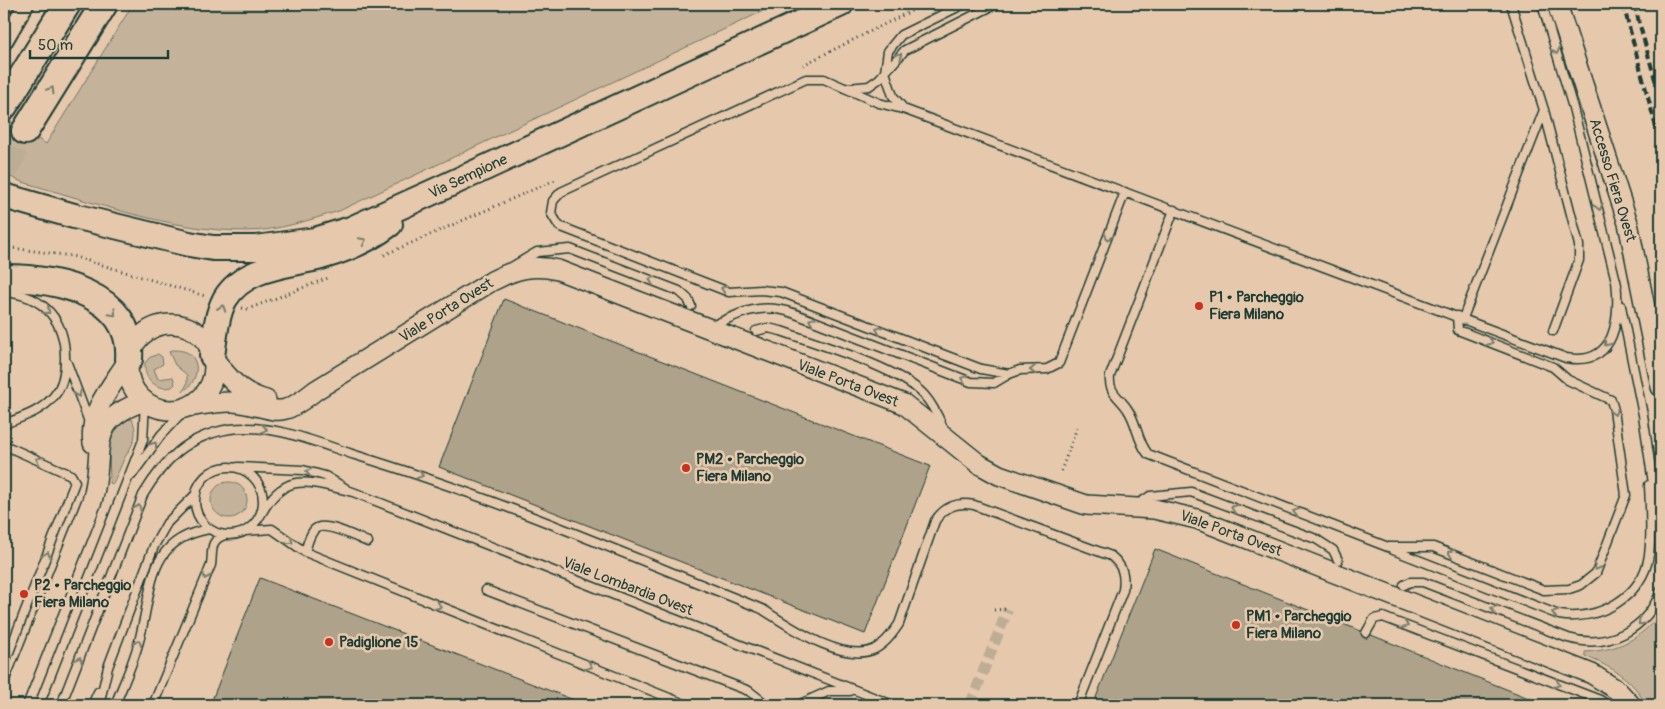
<svg xmlns="http://www.w3.org/2000/svg" width="1665" height="709" font-family="Pangolin,sans-serif">
<rect width="100%" height="100%" fill="#e6c9ad"/>
<filter id="ink" filterUnits="userSpaceOnUse"><feTurbulence type="fractalNoise" baseFrequency=".02" numOctaves="2"/><feDisplacementMap in="SourceGraphic" scale="10" xChannelSelector="R" yChannelSelector="G"/><feConvolveMatrix kernelMatrix="1 2 1 2 8 2 1 2 1" color-interpolation-filters="sRGB"/></filter>
<g filter="url(#ink)">
<path fill="#c5b29a" stroke="#727867" d="M133 4H778L339 211C309 220 278 231 246 231 170 231 94 202 22 182L4 174V117L46 144Z
M171 350C176 350 183 350 188 353 202 362 197 384 183 391L187 384V375L175 365 169 352Z
M158 354 162 357 163 364 154 369 158 379 173 377 175 384 172 387C157 391 143 379 145 363L149 358Z
M132 419C139 436 133 443 124 459 120 467 117 476 113 484L110 483 109 449 112 430 125 420Z
M211 500a18 18 0 1 1 36 0a18 18 0 1 1-36 0Z
M1661 612V705H1645C1635 679 1609 666 1585 656V652C1619 650 1641 639 1661 612Z"/>
<path fill="#aea28b" stroke="#1f3d34" d="M504 299 930 466 865 634 439 467Z
M1155 549 1361 631 1364 638 1371 635 1546 705H1093Z
M260 578 584 704V705H210Z"/>
<g fill="none" stroke-linecap="round" stroke-linejoin="round">
<path stroke="#bead95" stroke-width="11" stroke-dasharray="11 5.5" stroke-linecap="butt" d="M970 705 1008 609"/>
<path stroke="#bead95" stroke-width="26" stroke-dasharray="26 13" stroke-linecap="butt" d="M4 171 25 131"/>
<g stroke="#1f3d34" stroke-width="11">
<path id="service" d="M1511 4 1544 110 1579 245V260L1553 331
M1542 4 1573 108 1617 285
M848 88 869 86 879 79 885 72 888 51 901 35 964 4
M904 109 893 96 885 72 905 50 996 4
M1125 192 1059 363 1047 369 1020 370 1009 374 981 369 781 292 761 290 729 292 559 226 551 213 553 201 561 192 806 79H824L879 103 906 110 1566 358C1617 367 1620 317 1616 280
M1174 210 1110 376C1108 393 1120 397 1128 410 1137 423 1137 441 1148 454L1388 547H1433L1544 590 1569 589 1581 585 1596 573 1626 495 1614 410 1611 400 1568 380 1553 367 1458 330 1457 316
M515 265 537 252 570 249 679 291 688 299 691 306
M4 292C44 295 66 321 65 360 65 373 62 387 54 396 41 412 22 417 4 424
M1621 306 1643 415 1661 538
M1463 318 1544 110
M710 327C739 313 760 302 793 313L971 382 994 383 1009 374
M756 331 768 328 781 331C817 344 900 368 924 395 933 405 938 416 943 428
M67 363 89 422
M4 445 71 475 75 482 4 665
M238 467 303 470 325 476 345 488
M195 501a34 34 0 1 1 68 0a34 34 0 1 1-68 0Z
M132 475 161 435 187 407
M1138 504 1150 496 1191 492 1316 539 1333 550 1338 560
M260 516C285 469 309 482 353 492L893 705
M245 531 272 529 305 552 687 705
M1393 550 1559 615C1598 622 1643 597 1649 555 1652 532 1650 508 1649 485
M305 552C307 545 309 536 314 530 323 519 357 538 368 542
M1404 585 1410 582H1423L1568 638C1609 650 1647 629 1661 590
M486 590 749 691 767 705
M1366 633 1374 619 1383 617 1388 619 1600 700 1607 705
M39 705 143 440 145 402
M61 705 143 495C164 460 187 436 230 429 272 423 315 442 355 455 494 497 627 555 762 609 789 626 843 664 875 649 886 643 893 633 899 624L935 521C945 506 957 502 974 505L1111 556C1123 566 1125 575 1123 590L1078 705
M92 705 98 692
M99 705 108 667 154 546 167 523 196 494
M115 705C124 682 136 658 141 633 153 584 148 540 209 529
M153 705 211 565C213 551 209 540 225 535
M798 705 829 691H850"/>
</g>
<g stroke="#1f3d34" stroke-width="19">
<path id="minor" d="M4 42 26 4"/>
</g>
<g stroke="#1f3d34" stroke-width="22">
<path id="tertiary" d="M1557 4 1628 223 1661 387
M128 367a43 43 0 1 1 86 0a43 43 0 1 1-86 0Z
M212 356C227 377 240 393 266 400
M187 407C202 405 219 401 234 402 278 407 275 423 316 390L492 281C515 269 533 264 558 270L904 404 979 464 999 475 1086 505 1154 509 1197 519 1592 674 1617 690 1631 705
M93 443C88 411 113 385 129 359
M11 705 92 501C107 452 82 421 145 401"/>
</g>
<g stroke="#1f3d34" stroke-width="28">
<path id="primary" d="M4 196 74 216 189 244 213 248H256L315 240 351 229 435 191 841 4
M212 356C215 337 216 316 225 299 245 266 288 266 321 257 346 250 369 240 390 224"/>
</g>
<g stroke="#1f3d34" stroke-width="30">
<path id="motorway" d="M4 106 67 4
M25 131 104 4
M4 278C54 278 134 293 129 359"/>
</g>
<path stroke="#1f3d34" stroke-width="3" stroke-dasharray="1 4" stroke-linecap="butt" d="M803 65 925 4
M4 247 72 256 205 296
M384 255 555 180
M242 308 248 309 328 278
M1061 471 1078 425
M994 610 1008 609"/>
<use href="#service" stroke="#e6c9ad" stroke-width="8"/>
<use href="#minor" stroke="#e6c9ad" stroke-width="15"/>
<use href="#tertiary" stroke="#e6c9ad" stroke-width="19"/>
<use href="#primary" stroke="#e6c9ad" stroke-width="24"/>
<use href="#motorway" stroke="#e6c9ad" stroke-width="26"/>
<path stroke="#1f3d34" stroke-width="4" stroke-dasharray="8 4" stroke-linecap="butt" d="M1623 4 1661 146
M1634 4 1661 101"/>
</g>
<defs><path id="oneway-chevron" d="M-2-3.5L2.5 0L-2 3.5" fill="none" stroke-width="1.6" stroke-linecap="round" stroke-linejoin="round" transform="scale(1.25)"/></defs>
<g stroke="#797c6a">
<use href="#oneway-chevron" transform="translate(1556 51) rotate(73)"/>
<use href="#oneway-chevron" transform="translate(899 56) rotate(-46)"/>
<use href="#oneway-chevron" transform="translate(51 90) rotate(-58)"/>
<use href="#oneway-chevron" transform="translate(1599 207) rotate(76)"/>
<use href="#oneway-chevron" transform="translate(1108 237) rotate(111)"/>
<use href="#oneway-chevron" transform="translate(363 241) rotate(-27)"/>
<use href="#oneway-chevron" transform="translate(652 280) rotate(-159)"/>
<use href="#oneway-chevron" transform="translate(724 289) rotate(-162)"/>
<use href="#oneway-chevron" transform="translate(222 308) rotate(-70)"/>
<use href="#oneway-chevron" transform="translate(47 311) rotate(41)"/>
<use href="#oneway-chevron" transform="translate(113 313) rotate(46)"/>
<use href="#oneway-chevron" transform="translate(812 321) rotate(-158)"/>
<use href="#oneway-chevron" transform="translate(879 330) rotate(-159)"/>
<use href="#oneway-chevron" transform="translate(1490 342) rotate(20)"/>
<use href="#oneway-chevron" transform="translate(1607 343) rotate(127)"/>
<use href="#oneway-chevron" transform="translate(1033 370) rotate(178)"/>
<use href="#oneway-chevron" transform="translate(964 379) rotate(-159)"/>
<use href="#oneway-chevron" transform="translate(78 394) rotate(66)"/>
<use href="#oneway-chevron" transform="translate(1614 412) rotate(77)"/>
<use href="#oneway-chevron" transform="translate(264 429) rotate(8)"/>
<use href="#oneway-chevron" transform="translate(154 445) rotate(-55)"/>
<use href="#oneway-chevron" transform="translate(39 460) rotate(-155)"/>
<use href="#oneway-chevron" transform="translate(309 472) rotate(-168)"/>
<use href="#oneway-chevron" transform="translate(420 475) rotate(17)"/>
<use href="#oneway-chevron" transform="translate(138 508) rotate(-69)"/>
<use href="#oneway-chevron" transform="translate(1234 508) rotate(-160)"/>
<use href="#oneway-chevron" transform="translate(1296 512) rotate(-159)"/>
<use href="#oneway-chevron" transform="translate(290 541) rotate(37)"/>
<use href="#oneway-chevron" transform="translate(1451 553) rotate(-161)"/>
<use href="#oneway-chevron" transform="translate(47 555) rotate(-69)"/>
<use href="#oneway-chevron" transform="translate(1597 567) rotate(120)"/>
<use href="#oneway-chevron" transform="translate(206 576) rotate(112)"/>
<use href="#oneway-chevron" transform="translate(438 606) rotate(22)"/>
<use href="#oneway-chevron" transform="translate(1494 609) rotate(-159)"/>
<use href="#oneway-chevron" transform="translate(1555 613) rotate(-163)"/>
<use href="#oneway-chevron" transform="translate(1641 622) rotate(136)"/>
<use href="#oneway-chevron" transform="translate(1405 625) rotate(21)"/>
<use href="#oneway-chevron" transform="translate(138 643) rotate(-73)"/>
<use href="#oneway-chevron" transform="translate(79 660) rotate(-69)"/>
<use href="#oneway-chevron" transform="translate(589 666) rotate(22)"/>
<use href="#oneway-chevron" transform="translate(1557 684) rotate(21)"/>
</g>
</g>
<g fill="#c8321e" stroke="#e6c9ad" stroke-width="2">
<circle cx="1199" cy="306" r="5"/>
<circle cx="686" cy="468" r="5"/>
<circle cx="24" cy="594" r="5"/>
<circle cx="1236" cy="625" r="5"/>
<circle cx="329" cy="642" r="5"/>
</g>
<g text-anchor="middle" stroke-width="5" stroke-linejoin="round" paint-order="stroke">
<g font-size="15" fill="#1f3d34" stroke="#e6c9ad">
<text transform="translate(468 176) rotate(-25)" y="5">Via Sempione</text>
<text transform="translate(1613 180) rotate(73)" y="5">Accesso Fiera Ovest</text>
<text transform="translate(446 310) rotate(-32)" y="5">Viale Porta Ovest</text>
<text transform="translate(848 383) rotate(21)" y="5">Viale Porta Ovest</text>
<text transform="translate(1231 533) rotate(20)" y="5">Viale Porta Ovest</text>
<text transform="translate(628 586) rotate(21)" y="5">Viale Lombardia Ovest</text>
</g>
<g font-size="15" font-weight="bold" fill="#1f3d34" stroke="#e6c9ad" text-anchor="start">
<text x="1209" y="302">P1 • Parcheggio<tspan x="1209" dy="17">Fiera Milano</tspan></text>
<text x="696" y="464">PM2 • Parcheggio<tspan x="696" dy="17">Fiera Milano</tspan></text>
<text x="34" y="590">P2 • Parcheggio<tspan x="34" dy="17">Fiera Milano</tspan></text>
<text x="1246" y="621">PM1 • Parcheggio<tspan x="1246" dy="17">Fiera Milano</tspan></text>
<text x="339" y="647">Padiglione 15</text>
</g>
</g>
<rect width="1665" height="709" fill="none" stroke="#e6c9ad" stroke-width="20"/>
<rect x="10" y="10" width="1645" height="689" fill="none" stroke="#1f3d34" stroke-width="2" filter="url(#ink)"/>
<path d="M30 50v8h138v-8" fill="none" stroke="#1f3d34" stroke-width="2.5"/>
<text x="38" y="50" font-size="15" fill="#1f3d34" stroke="#e6c9ad" stroke-width="4" paint-order="stroke">50 m</text>
</svg>
